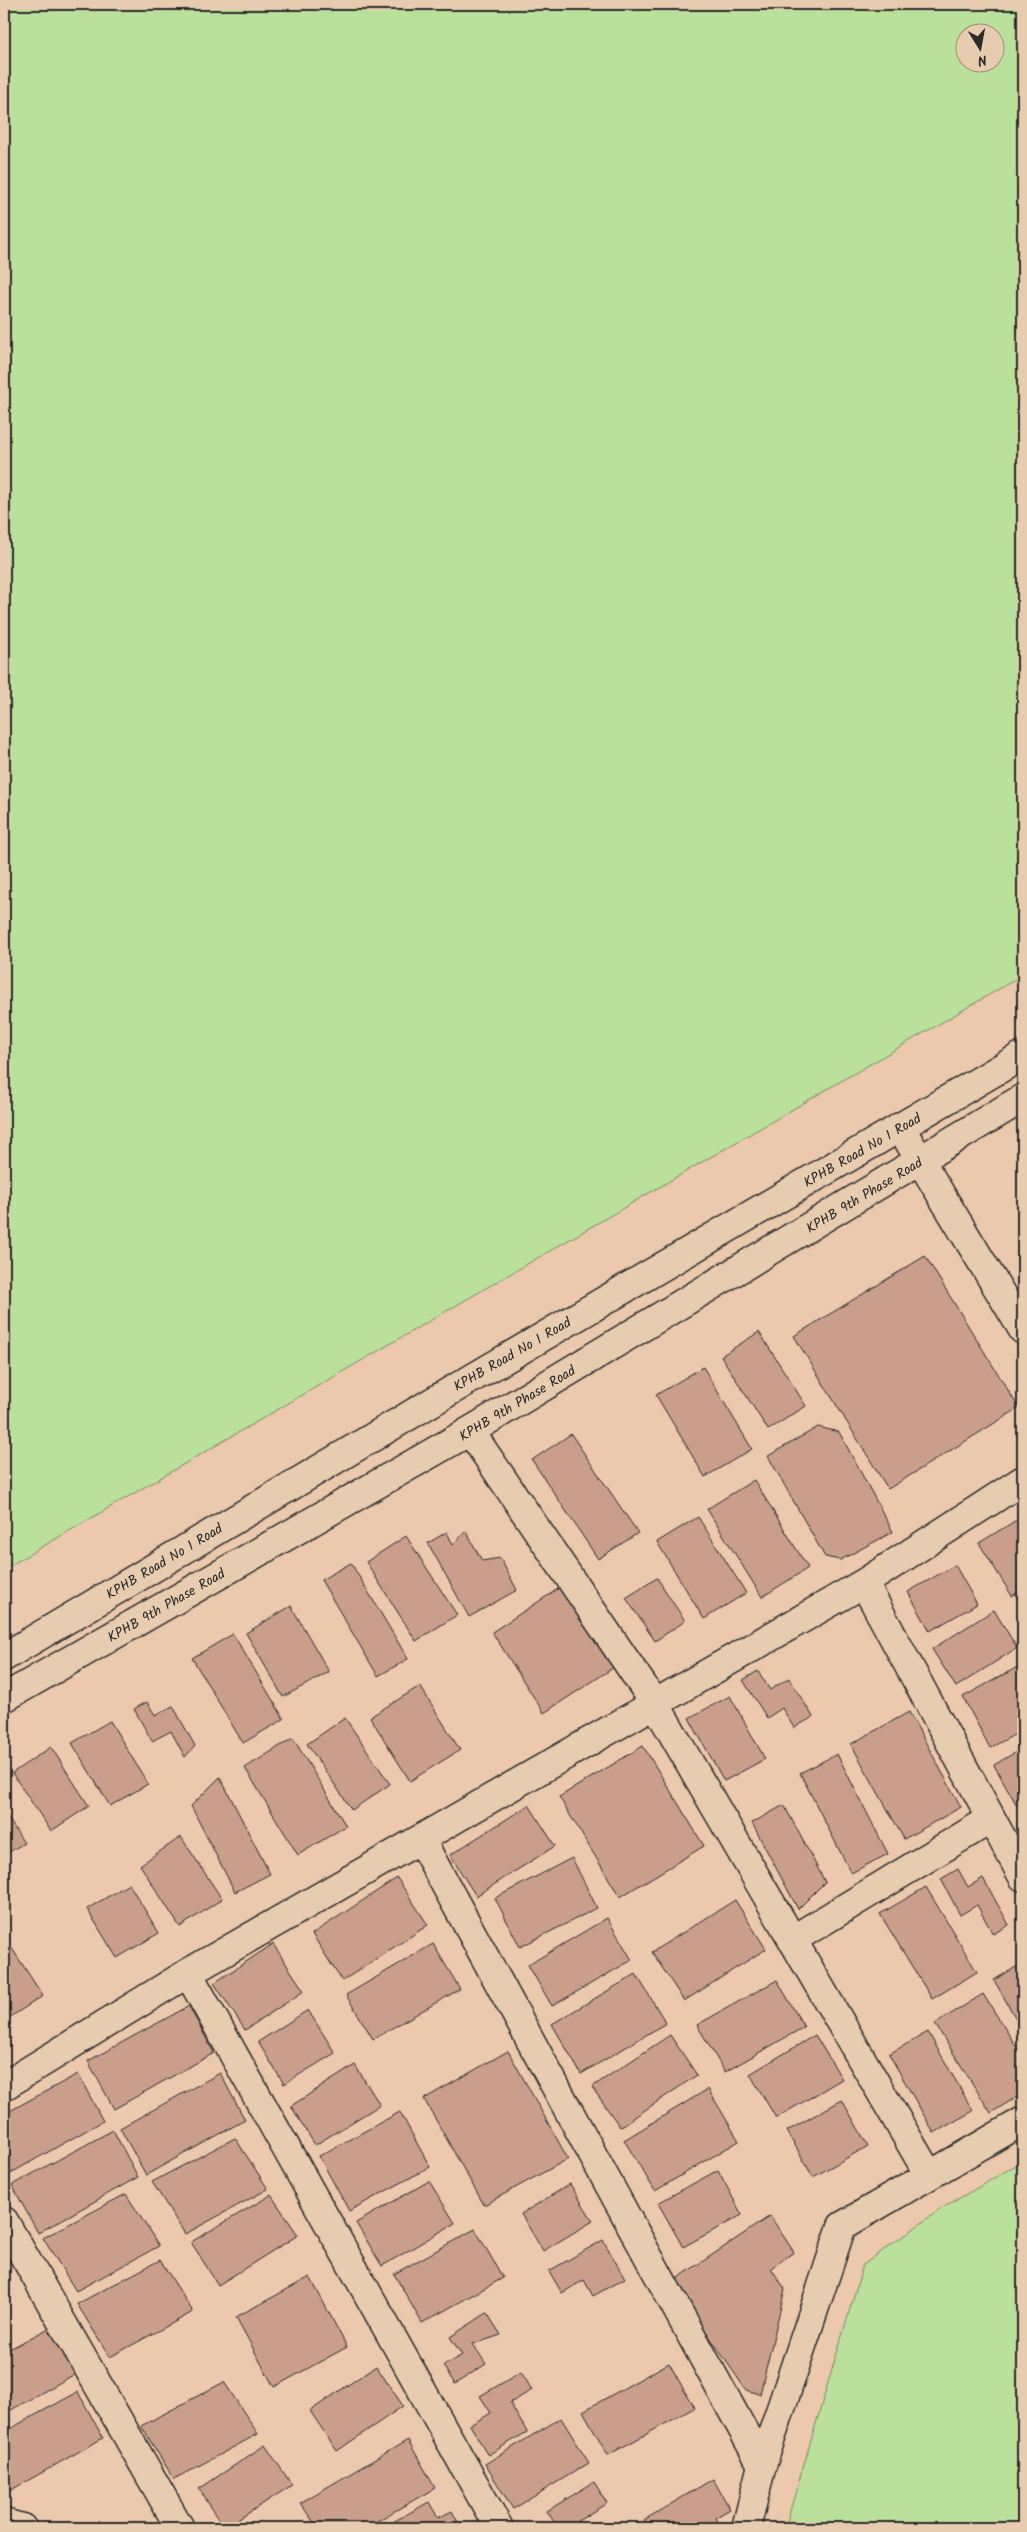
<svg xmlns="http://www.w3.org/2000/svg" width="1027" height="2532" font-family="Kalam,sans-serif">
<rect width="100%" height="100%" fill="#ecc8ad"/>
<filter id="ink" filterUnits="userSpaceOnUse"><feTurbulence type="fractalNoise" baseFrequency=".02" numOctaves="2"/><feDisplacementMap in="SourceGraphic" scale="10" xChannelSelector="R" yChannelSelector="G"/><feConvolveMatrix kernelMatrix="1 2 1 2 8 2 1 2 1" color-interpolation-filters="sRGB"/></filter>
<g filter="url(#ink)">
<path fill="#bbe09b" stroke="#738663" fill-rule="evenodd" d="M4 4H1023V975L4 1569ZM964 32H994V62H964Z
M1023 2161V2528H785L863 2265 941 2209Z"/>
<path fill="#c99f8c" stroke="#2b2b2b" d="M925 1256 1019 1408 888 1489 794 1336Z
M759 1332 806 1406 768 1430 721 1356Z
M703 1367 752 1449 705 1477 656 1395Z
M818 1427 839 1432 893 1532 840 1560 825 1557 768 1456Z
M571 1434 638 1533 598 1559 532 1460Z
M754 1480 808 1568 762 1597 707 1509Z
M1023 1516V1589L1012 1596 979 1543Z
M698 1517 746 1593 704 1619 657 1542Z
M466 1531 482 1561 500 1558 517 1590 469 1617 428 1543 447 1532 453 1545Z
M406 1536 457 1615 416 1641 366 1562Z
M351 1563 408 1659 378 1676 321 1580Z
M955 1565 977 1604 930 1631 908 1592Z
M657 1578 685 1621 655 1641 626 1598Z
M561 1587 613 1668 544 1713 492 1632Z
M291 1606 329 1672 283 1697 246 1633Z
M994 1610 1017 1648 956 1687 932 1649Z
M233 1634 284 1719 243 1743 192 1658Z
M1023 1664V1730L990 1748 963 1697Z
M758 1671 770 1690 789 1678 813 1717 794 1728 782 1708 767 1718 743 1680Z
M420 1686 460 1750 410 1781 370 1717Z
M730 1696 765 1759 724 1781 689 1718Z
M147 1702 155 1715 173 1706 195 1746 185 1757 171 1731 152 1741 134 1709Z
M909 1712 961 1807 904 1839 851 1744Z
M345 1718 390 1784 352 1810 307 1744Z
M110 1721 148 1784 110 1806 72 1743Z
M293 1738 346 1826 298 1855 245 1768Z
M643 1746 704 1846 620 1897 559 1797Z
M51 1747 89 1806 51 1831 12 1773Z
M1023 1748V1816L994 1765Z
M837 1754 888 1854 851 1873 800 1773Z
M220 1777 270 1874 235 1892 191 1806Z
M529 1805 555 1846 476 1896 450 1855Z
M784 1805 825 1882 798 1909 752 1823Z
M4 1812 24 1843 4 1855Z
M181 1837 222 1899 180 1927 140 1865Z
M572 1858 597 1908 520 1947 495 1898Z
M958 1869 968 1887 983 1878 1009 1925 993 1934 977 1905 960 1915 941 1879Z
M397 1878 428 1925 342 1981 312 1934Z
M129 1884 159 1933 117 1958 87 1909Z
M926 1887 977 1972 932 1999 880 1914Z
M735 1900 766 1949 684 2001 652 1952Z
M607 1918 632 1960 552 2006 528 1965Z
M9 1944 43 1996 4 2021V1947Z
M273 1944 304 1991 245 2030 214 1983Z
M433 1944 460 1989 373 2039 346 1995Z
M1023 1963V2031L994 1980Z
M636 1974 666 2023 581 2074 552 2024Z
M777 1980 804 2027 725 2072 697 2025Z
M983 1994 1023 2057V2093L991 2113 935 2024Z
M189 2006 214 2053 114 2109 88 2061Z
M308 2010 335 2053 284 2084 258 2042Z
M928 2032 973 2111 934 2133 889 2054Z
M670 2035 697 2075 620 2127 592 2087Z
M815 2035 842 2079 776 2118 750 2074Z
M508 2051 568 2159 484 2205 424 2099Z
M355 2065 380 2105 315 2145 291 2106Z
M220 2073 245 2120 146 2175 120 2128Z
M78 2074 103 2121 4 2177V2114Z
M708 2089 739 2141 655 2191 624 2140Z
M842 2100 868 2146 813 2177 787 2131Z
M400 2112 430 2167 349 2211 319 2156Z
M113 2130 138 2177 38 2233 12 2185Z
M235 2138 268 2189 185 2234 152 2182Z
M718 2170 742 2215 683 2247 658 2203Z
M429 2181 455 2223 382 2266 356 2223Z
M570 2184 593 2221 543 2251 521 2214Z
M126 2194 159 2246 76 2291 43 2238Z
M271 2195 298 2235 218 2285 191 2242Z
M770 2216 794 2252 771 2268 785 2289 760 2394 746 2390 672 2282Z
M475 2229 503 2278 422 2323 394 2274Z
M603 2240 625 2278 593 2296 584 2280 562 2293 549 2271Z
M160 2260 193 2312 110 2357 77 2304Z
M310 2277 347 2347 274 2387 236 2317Z
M487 2313 501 2335 473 2344 486 2364 455 2384 443 2366 462 2355 450 2337Z
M51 2327 75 2374 4 2414V2352Z
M669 2363 694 2408 608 2455 583 2411Z
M376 2366 403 2406 337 2451 310 2411Z
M521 2372 532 2390 510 2403 527 2432 488 2455 470 2425 491 2413 480 2396Z
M224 2382 258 2434 174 2479 141 2426Z
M78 2392 103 2438 4 2494V2432Z
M561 2418 589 2463 513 2509 485 2464Z
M408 2440 435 2488 365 2528H318L300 2503Z
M265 2445 292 2485 225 2528 199 2489Z
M713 2479 730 2509 715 2518 721 2528H649L644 2520Z
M594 2482 607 2503 578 2521 583 2528H558L547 2511Z
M429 2502 438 2518 452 2511 461 2528H382Z"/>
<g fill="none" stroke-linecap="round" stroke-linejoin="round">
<g stroke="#2b2b2b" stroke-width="31">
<path id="minor" d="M900 1127 1023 1330
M470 1431 656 1705 929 2175
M864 1583 1023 1877
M421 1840 762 2465
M792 1940 991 1819
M188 1973 499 2528
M4 2086 188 1973 864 1583 1023 1480
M4 2221 180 2528
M4 2523 22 2528
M746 2528 762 2465 842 2226 1023 2121"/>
</g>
<g stroke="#2b2b2b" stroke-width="31">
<path id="secondary" d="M4 1657 447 1393 1023 1055
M4 1698 470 1431 1023 1098"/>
</g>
<use href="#minor" stroke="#e8ccaf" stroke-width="28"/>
<use href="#secondary" stroke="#e8ccaf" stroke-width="28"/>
</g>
</g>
<g text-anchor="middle" stroke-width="4" stroke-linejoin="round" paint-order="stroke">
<g font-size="14" fill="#2b2b2b" stroke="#e8ccaf">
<text transform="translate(862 1150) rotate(-30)" y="5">KPHB Road No 1 Road</text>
<text transform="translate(864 1195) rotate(-31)" y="5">KPHB 9th Phase Road</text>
<text transform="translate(512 1354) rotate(-30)" y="5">KPHB Road No 1 Road</text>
<text transform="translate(517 1403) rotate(-31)" y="5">KPHB 9th Phase Road</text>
<text transform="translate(164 1561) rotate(-31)" y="5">KPHB Road No 1 Road</text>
<text transform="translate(166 1605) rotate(-30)" y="5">KPHB 9th Phase Road</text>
</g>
</g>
<rect width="1027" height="2532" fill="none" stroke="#e8ccaf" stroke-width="20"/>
<rect x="10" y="10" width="1007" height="2512" fill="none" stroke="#2b2b2b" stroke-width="2" filter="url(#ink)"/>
<g transform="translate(980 48) rotate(169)"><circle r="24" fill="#e8ccaf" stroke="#9c8c7a"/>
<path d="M0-4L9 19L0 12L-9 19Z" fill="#2b2b2b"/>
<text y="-8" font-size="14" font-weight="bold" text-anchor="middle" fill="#2b2b2b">N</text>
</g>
</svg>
